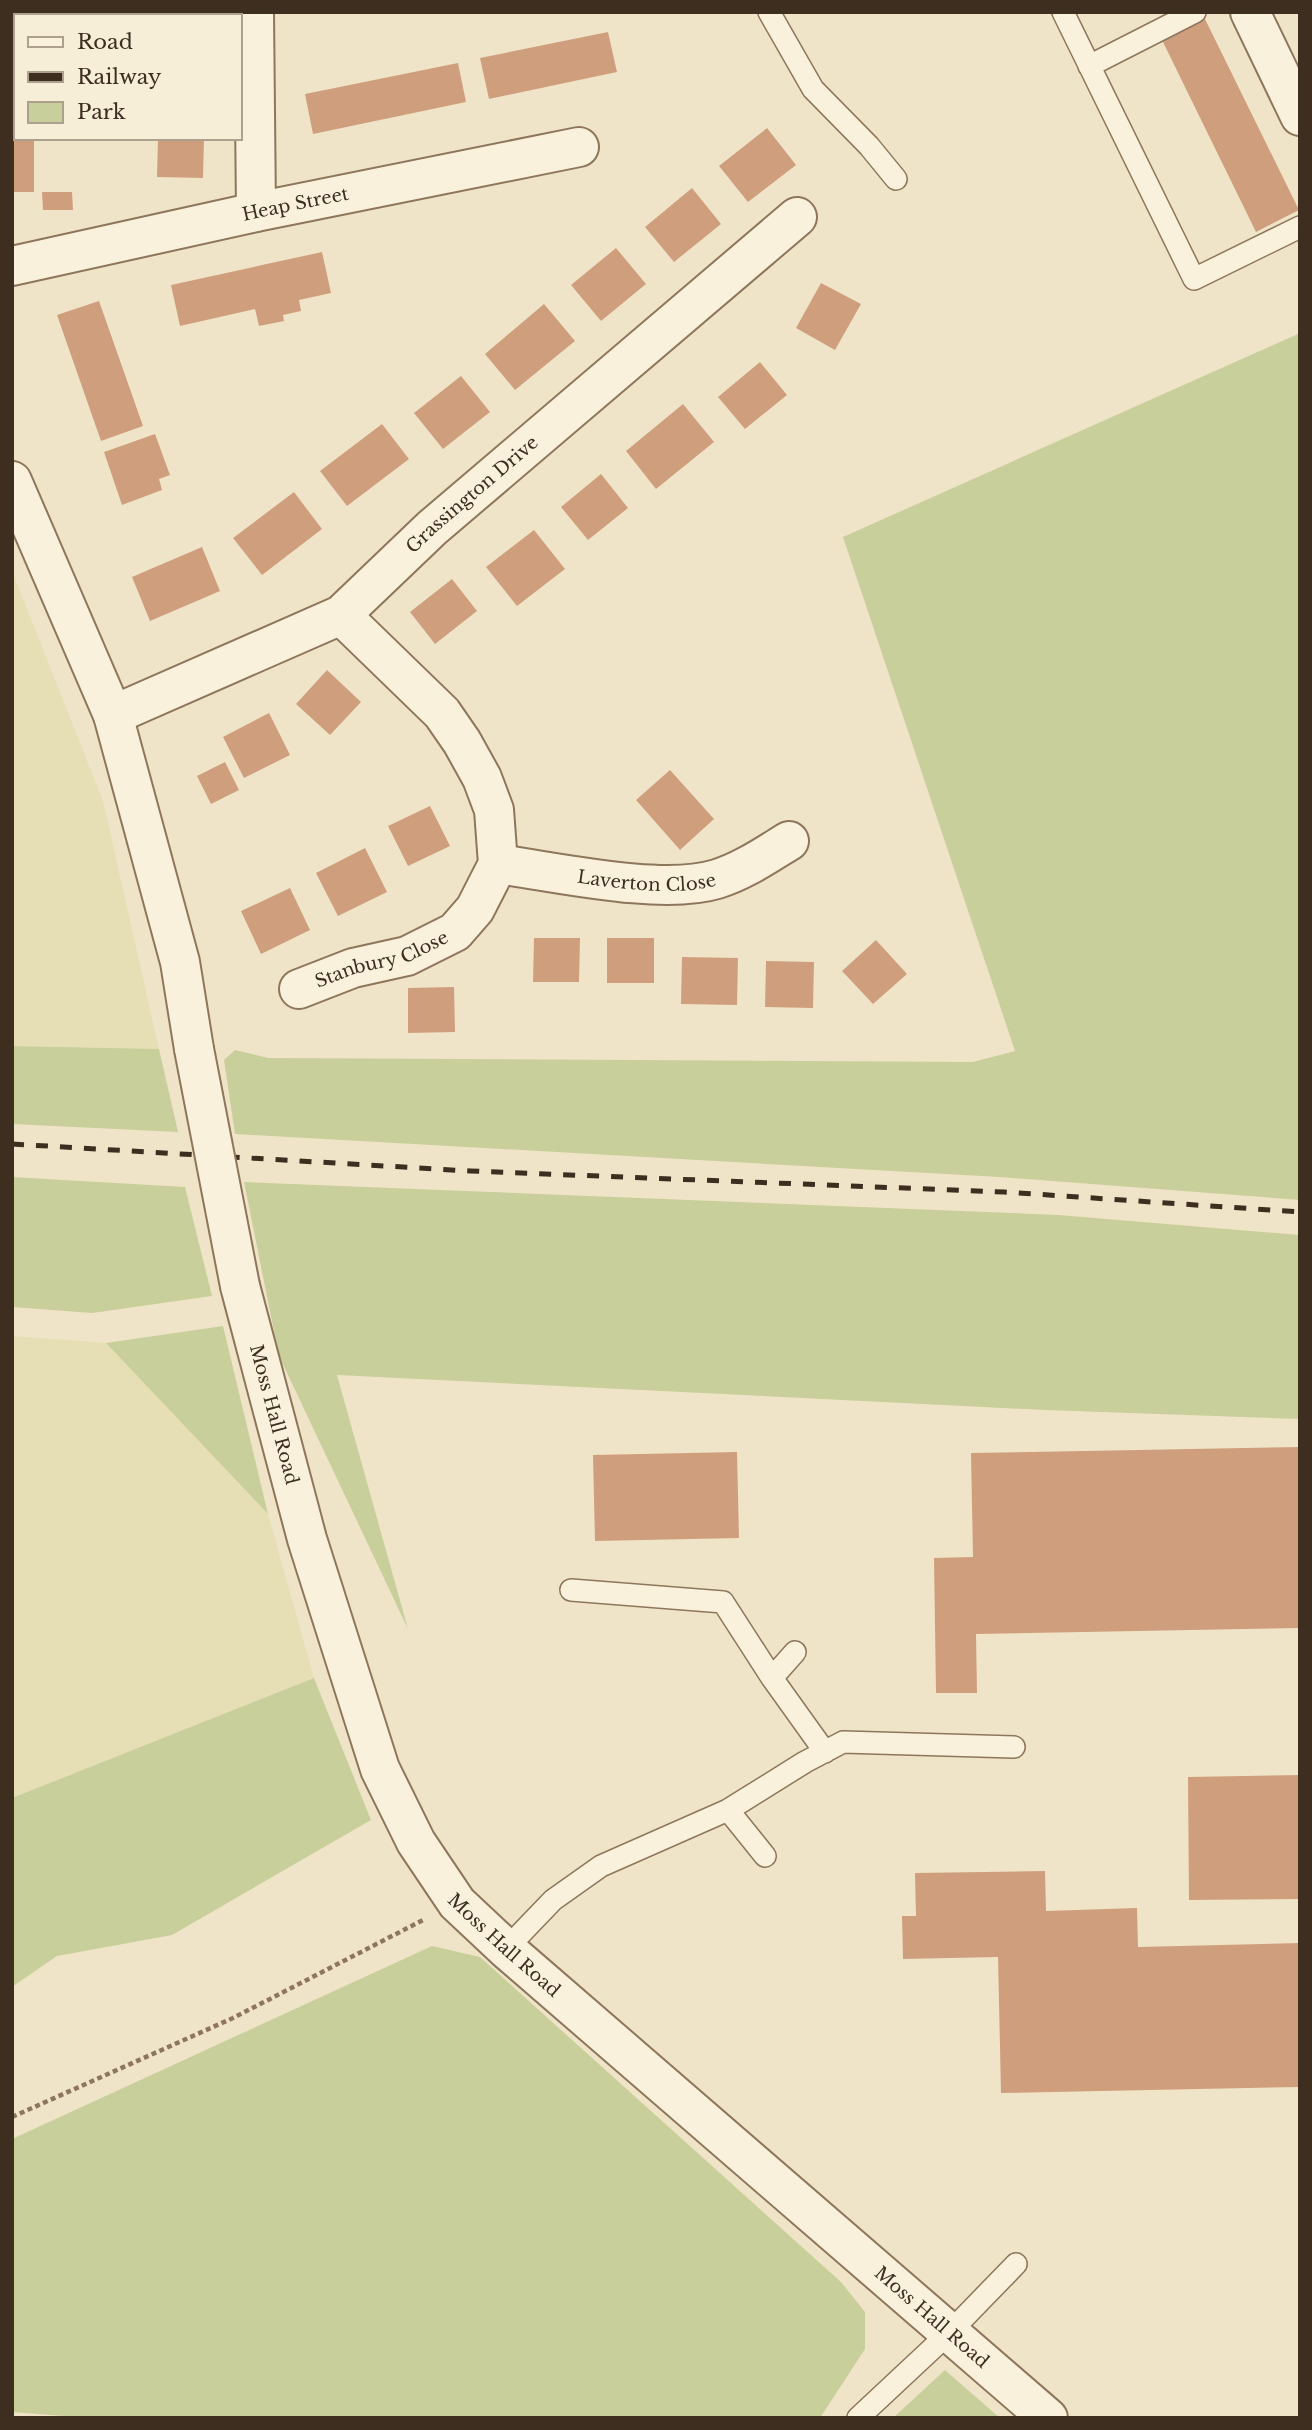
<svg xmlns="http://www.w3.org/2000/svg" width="1312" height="2430" font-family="'Libre Baskerville',serif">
<rect width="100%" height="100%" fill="#f0e4c8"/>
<path fill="#e6deb5" d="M12 571 103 801 159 1049 12 1046Z
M12 1336 106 1343 268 1514 314 1678 12 1798Z"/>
<path fill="#c9cf9b" d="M1300 333V1200L999 1177 235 1134 224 1060 235 1050 268 1058 973 1062 1015 1051 843 537Z
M12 1046 159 1049 178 1132 12 1124Z
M12 1177 185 1187 212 1296 92 1313 12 1307Z
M244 1182 1059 1215 1300 1235V1419L1045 1410 337 1375 408 1629 279 1356Z
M223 1326 268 1514 106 1343Z
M314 1678 371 1820 172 1935 57 1956 12 1987V1798Z
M432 1946 480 1957 841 2282 865 2312V2349L820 2418H89L12 2412V2139Z
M945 2370 1000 2418H893Z"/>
<path fill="#cf9f7d" d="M1204 17 1299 210 1256 232 1161 38Z
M608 32 617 72 489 99 480 58Z
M12 34H16V92H12Z
M458 63 466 102 313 134 305 94Z
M12 119H16V138H34V192H12Z
M767 128 796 165 748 202 719 166Z
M158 138H204L203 178 157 177Z
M692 188 721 224 674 262 645 227Z
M42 192H72L73 210H43Z
M616 248 646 284 601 321 571 285Z
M322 252 331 293 299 300 301 311 283 315 284 321 259 326 255 309 180 326 171 285Z
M821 283 861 304 835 350 796 328Z
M99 301 143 426 101 441 57 315Z
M544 304 575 341 515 390 485 354Z
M760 362 787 395 745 429 718 397Z
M461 376 490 412 443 449 414 413Z
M683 404 714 442 656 489 626 451Z
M382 424 409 459 347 506 320 471Z
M155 434 170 475 159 479 162 490 122 505 104 452Z
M601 474 628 508 588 540 561 507Z
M294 492 322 529 262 575 233 538Z
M534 530 565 569 517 606 486 567Z
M202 547 220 591 150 621 132 577Z
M452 579 477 611 435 644 410 612Z
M327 670 361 702 330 735 296 704Z
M269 713 290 755 244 778 223 737Z
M225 762 239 790 211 804 197 776Z
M670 770 714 819 680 850 636 800Z
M430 806 450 846 408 866 388 826Z
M365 848 387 892 338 916 316 873Z
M290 888 310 930 261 954 241 911Z
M534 938H580L579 982H533Z
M607 938H654V983H607Z
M876 940 907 974 873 1004 842 971Z
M682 957 738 958 737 1005 681 1004Z
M766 961 814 962 813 1008 765 1007Z
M454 987 455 1032 408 1033V988Z
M1300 1447V1628L976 1634 977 1693H936L934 1558 973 1557 971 1453Z
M737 1452 739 1538 595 1541 593 1455Z
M1300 1775V1899L1189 1900 1188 1777Z
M1045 1871 1046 1911 1137 1908 1138 1947 1300 1943V2087L1001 2093 998 1957 903 1959 902 1916H916L915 1873Z"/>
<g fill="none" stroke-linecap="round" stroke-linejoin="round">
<g stroke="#8d765c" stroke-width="24">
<path id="service" d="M769 12 813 89 869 146 896 179
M1063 12 1194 279 1300 227
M1089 66 1195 12
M571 1590 723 1602 772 1678 825 1752
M772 1678 795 1652
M728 1810 765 1856
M506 1949 553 1900 601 1866 728 1810 805 1762 843 1742 1014 1747
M858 2418 950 2332 1016 2264"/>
</g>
<g stroke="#8d765c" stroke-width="42">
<g id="minor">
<path d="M254 12 256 212"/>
<path d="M1250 12 1300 116"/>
<path id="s1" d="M12 266 256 212 579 147"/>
<path id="s2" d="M113 715 341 615 432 528 797 217"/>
<path id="s3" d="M498 864C557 872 662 896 717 879 743 871 766 855 789 841"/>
<path id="s4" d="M299 989 353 968 407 956 455 932 475 909 498 864 494 810 482 778 462 742 442 713 341 615"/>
</g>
</g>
<g stroke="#8d765c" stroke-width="42">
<g id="tertiary">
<path d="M12 481 113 715 180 962 194 1049"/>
<path id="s5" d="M240 1286 307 1539 380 1769 416 1842 457 1903 506 1949 1048 2418"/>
</g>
</g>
<path stroke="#8d765c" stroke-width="4.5" stroke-dasharray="5 3.5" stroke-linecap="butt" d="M12 2117 233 2018 425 1919"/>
<use href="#service" stroke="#faf1dc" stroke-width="21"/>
<use href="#minor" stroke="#faf1dc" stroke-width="38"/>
<use href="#tertiary" stroke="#faf1dc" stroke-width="38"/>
<path stroke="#3d2e20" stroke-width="5" stroke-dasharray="12 12" stroke-linecap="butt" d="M12 1144 470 1171 1004 1192 1300 1212"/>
<g stroke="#8d765c" stroke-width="42" stroke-linecap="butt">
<path id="tertiary-bridge" d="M194 1049 240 1286"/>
</g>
<use href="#tertiary-bridge" stroke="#faf1dc" stroke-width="38"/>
</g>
<g text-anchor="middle" stroke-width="6" stroke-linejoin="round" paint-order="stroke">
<g font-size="18" fill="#3d2e20" stroke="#f7eed8">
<text dy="6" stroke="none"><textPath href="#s1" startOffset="290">Heap Street</textPath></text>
<text dy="6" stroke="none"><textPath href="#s2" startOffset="427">Grassington Drive</textPath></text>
<text dy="6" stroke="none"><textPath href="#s3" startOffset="150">Laverton Close</textPath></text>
<text dy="6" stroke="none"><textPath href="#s4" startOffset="88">Stanbury Close</textPath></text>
<text dy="6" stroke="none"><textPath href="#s5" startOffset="133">Moss Hall Road</textPath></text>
<text dy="6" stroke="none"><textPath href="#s5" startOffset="721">Moss Hall Road</textPath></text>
<text dy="6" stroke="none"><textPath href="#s5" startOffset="1288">Moss Hall Road</textPath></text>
</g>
</g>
<rect width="1312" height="2430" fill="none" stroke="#3d2e20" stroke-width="28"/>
<rect x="14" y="14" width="228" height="126" fill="#f7eed8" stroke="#ada18e" stroke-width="2"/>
<rect x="28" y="37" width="35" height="10" fill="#faf1dc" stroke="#ada18e" stroke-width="2"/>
<text x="77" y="49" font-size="21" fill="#3d2e20">Road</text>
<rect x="28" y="72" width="35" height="10" fill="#3d2e20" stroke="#ada18e" stroke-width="2"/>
<text x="77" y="84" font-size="21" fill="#3d2e20">Railway</text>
<rect x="28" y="102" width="35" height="21" fill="#c9cf9b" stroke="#ada18e" stroke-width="2"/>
<text x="77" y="119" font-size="21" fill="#3d2e20">Park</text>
</svg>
